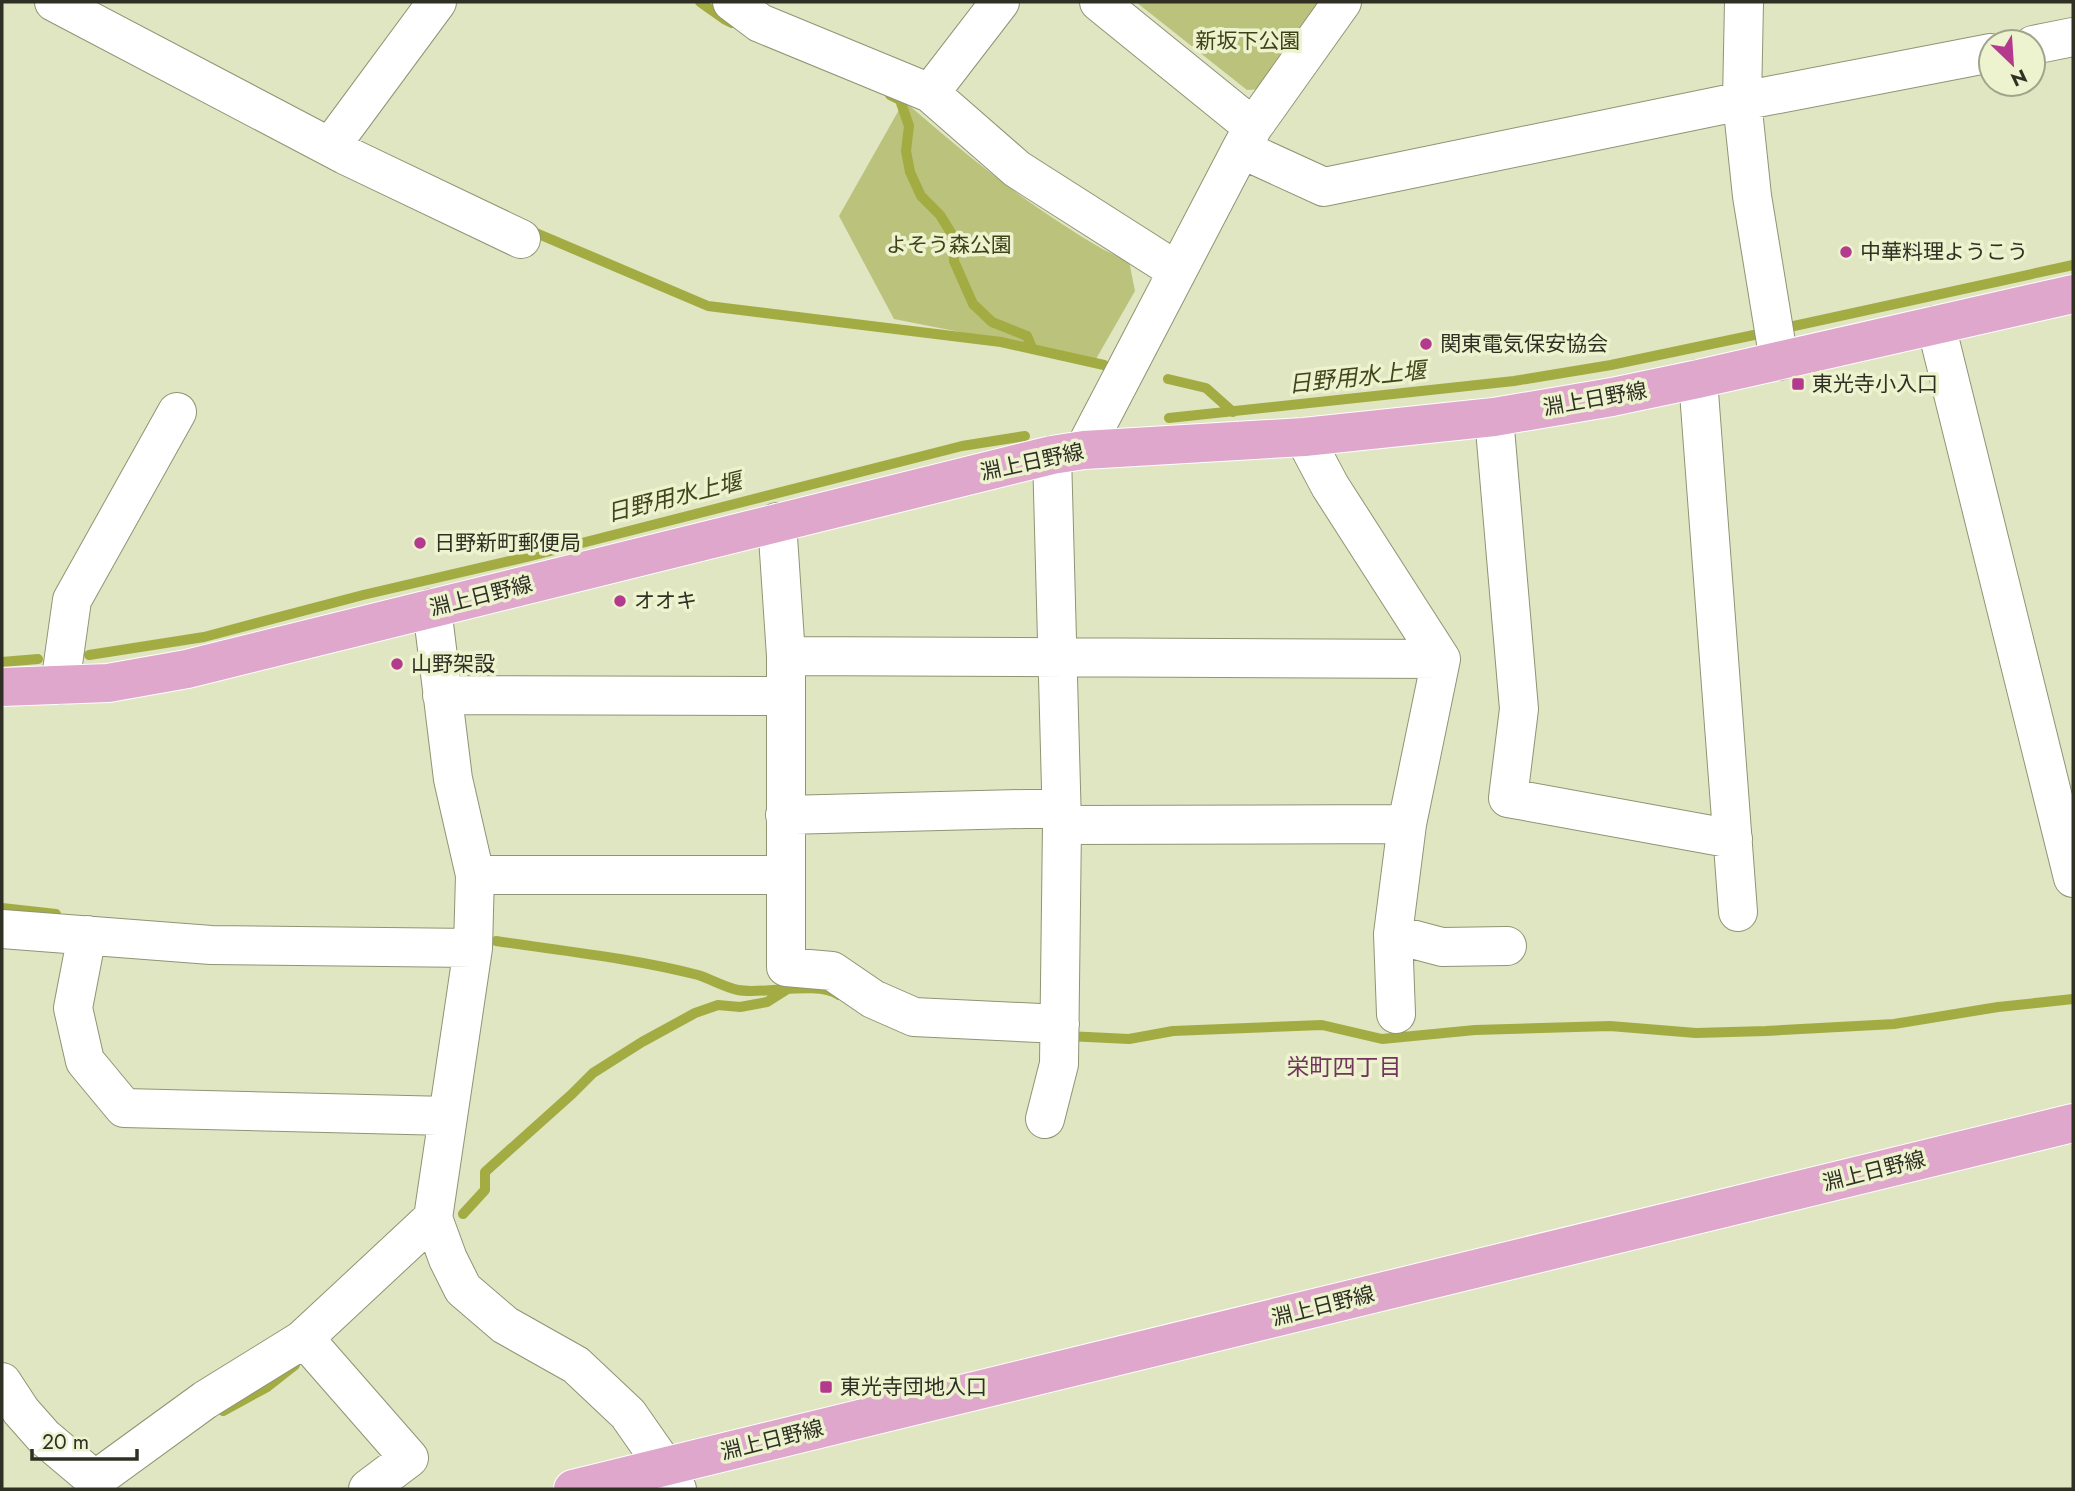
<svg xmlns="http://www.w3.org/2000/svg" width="2075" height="1491" font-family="Jost,'Noto Sans JP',sans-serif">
<rect width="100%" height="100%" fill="#e0e5c2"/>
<path fill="#bbc27c" d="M1136 2H1323L1262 89 1247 90Z
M904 101C955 145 1006 188 1062 224 1084 238 1104 252 1129 261L1135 291 1096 359 894 319 839 216Z"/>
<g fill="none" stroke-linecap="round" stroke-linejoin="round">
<path stroke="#a3ac42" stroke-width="10" d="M700 2 724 19 732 23
M890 95 900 100 909 126 906 151 910 172 921 196 940 215 953 236 954 261 973 304 992 322 1027 336 1032 348
M529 230 708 306 1001 342 1104 365
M1794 326 2073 265
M1168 379 1206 388 1233 412
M1169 418 1514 381 1611 365 1754 335
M89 655 204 637 363 595 527 557 962 446 1025 436
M2 662 38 659
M2 908 56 914
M496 941C563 951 632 958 698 975 711 979 724 987 738 990 764 995 817 980 839 995
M1067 1036 1129 1039 1173 1031 1322 1025 1382 1039 1475 1030 1610 1026 1696 1033 1766 1031 1894 1024 1998 1007 2073 999
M463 1214 485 1190V1172L572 1094 593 1073 642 1042 695 1013 718 1005 740 1007 767 1002 786 990
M223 1411 267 1387 295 1365"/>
<g stroke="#909474" stroke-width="40">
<path id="minor" d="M54 2 345 155 521 239
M732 2 760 23 930 93 1017 169 1177 271
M1099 2 1253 127
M1744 2 1742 101 1752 196 1779 361
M2033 45 2073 37
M930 93 1000 2
M330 147 437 2
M1241 149 1324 187 1742 101 1991 53
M1936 325 2073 878
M1698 379 1738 912
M1494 417 1519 709 1508 798 1733 839
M1304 437 1330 486 1441 659 1407 824 1393 934 1396 1014
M1084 450 1241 149 1253 127 1342 2
M777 522 786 656V967L832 971 873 999 914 1017 1060 1024
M432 608 453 779 475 875 473 948 433 1218 448 1259 463 1289 505 1325 576 1365 628 1414 665 1467 677 1489
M786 656 1441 659
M60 685 72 600 177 412
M442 695 785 696
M785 815 1061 808
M1062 825 1407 824
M475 875H785
M2 929 211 945 473 948
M1393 934 1442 947 1507 946
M87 935 73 1008 85 1061 124 1108 448 1116
M1045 1119 1059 1064 1062 825 1052 455
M304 1338 409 1458 368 1489
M2 1382 21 1411 44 1437 95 1480 205 1400 302 1340 433 1218"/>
</g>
<g stroke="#fff" stroke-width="40">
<path id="major" d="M2 687 108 683 187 669 1052 455 1084 450 1304 437 1494 417 1612 397 1698 379 2073 294
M573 1489 2073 1123"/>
</g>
<use href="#minor" stroke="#fff" stroke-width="38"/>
<use href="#major" stroke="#dfa7cb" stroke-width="38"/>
</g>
<g fill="#b43a8e" stroke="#edf2cf" stroke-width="2.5">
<circle cx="1846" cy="252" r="7"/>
<circle cx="1426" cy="344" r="7"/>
<rect x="1791" y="377" width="14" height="14" rx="3.5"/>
<circle cx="420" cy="543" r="7"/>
<circle cx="620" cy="601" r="7"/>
<circle cx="397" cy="664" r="7"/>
<rect x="819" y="1380" width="14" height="14" rx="3.5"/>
</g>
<g text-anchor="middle" stroke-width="7" stroke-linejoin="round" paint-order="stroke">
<g font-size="21" fill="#3f4217" stroke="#edf2cf">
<text x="1248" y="48">新坂下公園</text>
<text x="949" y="252">よそう森公園</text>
</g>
<g font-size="21" fill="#2f3023" stroke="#edf2cf" text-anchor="start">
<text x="1860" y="259">中華料理ようこう</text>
<text x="1440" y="351">関東電気保安協会</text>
<text x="1812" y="391">東光寺小入口</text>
<text x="434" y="550">日野新町郵便局</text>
<text x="634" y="608">オオキ</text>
<text x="411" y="671">山野架設</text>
<text x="840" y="1394">東光寺団地入口</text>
</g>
<g font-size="21" fill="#2f3023" stroke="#edf2cf">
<text transform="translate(1595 399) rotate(-10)" y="7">淵上日野線</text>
<text transform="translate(1032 462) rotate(-12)" y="7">淵上日野線</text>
<text transform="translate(481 596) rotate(-14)" y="7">淵上日野線</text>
<text transform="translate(1874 1171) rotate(-14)" y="7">淵上日野線</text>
<text transform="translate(1323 1306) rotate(-14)" y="7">淵上日野線</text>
<text transform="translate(772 1440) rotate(-14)" y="7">淵上日野線</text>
</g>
<g font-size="23" font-style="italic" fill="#42461b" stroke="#edf2cf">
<text transform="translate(1357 377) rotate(-6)" y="8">日野用水上堰</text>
<text transform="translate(674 497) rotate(-14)" y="8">日野用水上堰</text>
</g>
<g font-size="23" fill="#71355c" stroke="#edf2cf">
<text x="1344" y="1075">栄町四丁目</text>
</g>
</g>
<rect width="2075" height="1491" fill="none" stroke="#2f3023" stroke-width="7"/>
<g transform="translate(2012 63) rotate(155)"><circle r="33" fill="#edf2cf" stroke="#a1a48a" stroke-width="2"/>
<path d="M0-5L12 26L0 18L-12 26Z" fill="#b43a8e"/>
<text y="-10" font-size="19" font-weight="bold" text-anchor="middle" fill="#2f3023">N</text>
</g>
<path d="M32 1449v10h105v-10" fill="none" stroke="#2f3023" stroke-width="3.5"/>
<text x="42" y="1449" font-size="21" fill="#2f3023" stroke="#edf2cf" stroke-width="5" paint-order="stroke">20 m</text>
</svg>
